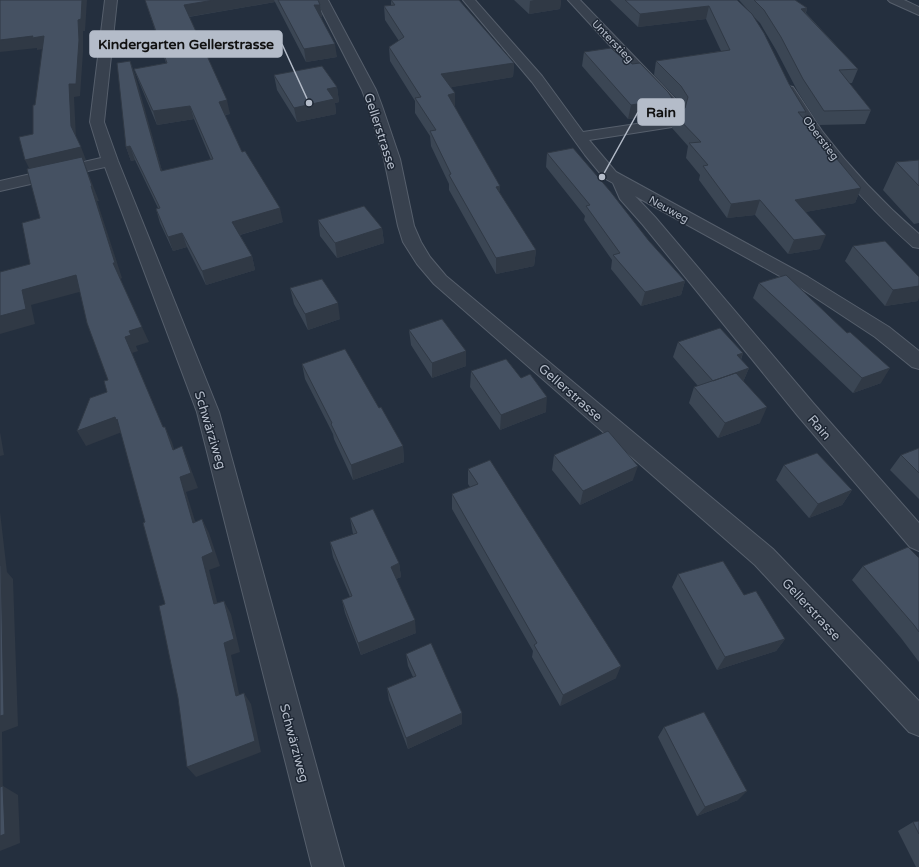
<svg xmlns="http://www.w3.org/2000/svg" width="919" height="867" font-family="'Varela Round',sans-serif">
<rect width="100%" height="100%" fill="#242f3e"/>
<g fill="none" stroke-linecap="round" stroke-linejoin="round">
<g stroke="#565f6c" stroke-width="2">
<path id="street" d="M105 0H117L104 122 118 161 219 412 344 867H312L197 412 105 167 0 191V181L101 158 90 122Z
M316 0H328L376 90 382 106 400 159 414 226 421 242 430 257 446 276 773 549 919 701V736L909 732 755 565 434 284 417 264 403 242 398 226 384 159 368 106 362 90Z
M463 0H475L542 76 583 132 663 120 669 116 670 112 666 106 568 0H580L677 101 684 112 680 121 672 127 589 140 616 172 808 277 889 327 919 351V369L912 367 875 337 796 285 635 196 655 217 814 404 919 523V551L910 547 798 416 643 225 620 199 613 183 604 178 585 155 532 82Z
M888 0H904L919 7V15L890 2Z
M788 86 793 87C803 102 812 116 822 131 851 169 883 203 919 234V248L913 247C860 200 818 150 781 90L783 87Z"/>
</g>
<use href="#street" fill="#38414e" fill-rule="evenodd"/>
</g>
<path fill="#3b4654" d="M145 0H318L320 5 322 17H321L337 57 306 62 275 2 189 17 230 114 225 115 242 152 283 222 240 235 252 256 255 270 206 285 187 247 173 251 160 223 156 209 158 208 135 160 131 161 126 147 130 61 162 171 211 160 194 119 157 125 139 82 134 69 166 63Z
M391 0H459L514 63 513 77 451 87 455 93V108L500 186 499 193 536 250 534 266 496 274 449 190V184L431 146 430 136 415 113V101L390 61 389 47 399 41 385 20 384 6 391 5Z
M514 0H561L560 9 529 14Z
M610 0H737L749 11 739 0H795L807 8 806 13 858 69 852 83H849L871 110 865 124 819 125 798 92 776 50 760 23 753 16 789 84 806 112 803 118 861 188 855 203 805 212 820 249 788 254 755 215 727 218 699 180 700 175 686 158 688 146 672 128 675 115 684 108 678 100 654 75 656 61 721 51 706 19 638 27Z
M584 52 621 57 632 64 668 92V115L663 118 659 115 628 119 582 66Z
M274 75 337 87 339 102 335 103 336 114 297 122 277 90Z
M547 153 649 241 685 281 681 295 641 306 611 269 612 260 584 220 585 216 546 167Z
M919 160V223L914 224 883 190 896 162Z
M318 220 382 228 384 243 337 258 320 236Z
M853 246 918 301 885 306 845 261Z
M759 283 881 383 853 393 753 298Z
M290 288 340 319 308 330 294 304Z
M409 330 466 351V366L432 378 411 345Z
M678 342 743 353 741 360 749 368 743 382 760 423 718 438 689 403 694 387 698 386 673 357Z
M302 364 379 408 403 446 404 462 353 480 334 439 333 434 305 379Z
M471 371 546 412 500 430 470 387Z
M919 448V499L890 470 901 455Z
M554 455 633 480 580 505 552 470Z
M784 465 852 490 842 505 809 518 776 480Z
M468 469 616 678 560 706 532 657 533 651 452 509V494L470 487 468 484Z
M350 518 399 563 401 577 396 579 416 633 361 655 345 613 342 600 350 597 333 557 330 542 353 534Z
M919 558V662L901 638 852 580 863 566Z
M678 574 744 595 785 639 776 651 717 670 672 587Z
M406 654 462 713V724L408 749 389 700 387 688 413 677 408 666Z
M664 727 738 800 697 816 658 737Z
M919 821V867H916L898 831 913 822Z"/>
<path fill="#303945" d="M82 0H87L85 31H83V52L80 96 74 97 76 138 71 126 69 84 78 20Z
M214 0H274L275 2 187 17 184 5Z
M534 0H561L560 9 529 14 530 1Z
M314 5H320L322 17 316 18Z
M709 6 706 19 638 27 640 14Z
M807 8 803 20 801 9Z
M33 36H44L49 48 37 50V48L0 52V40Z
M335 44 337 57 306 62 304 49Z
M130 61 135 74 166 185 161 171Z
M514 63 513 77 441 89V74Z
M337 87 339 102 335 103 336 114 297 122 294 108 327 89Z
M455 93V108L448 95Z
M672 98 668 115 663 118 666 104Z
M227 100 230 114 222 115 219 102Z
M662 100 659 115 628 119 631 105Z
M190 106 194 119 157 125 153 111Z
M130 146 135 160 131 161 126 147Z
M81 147 86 160H83L99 201H97L122 278 120 279 31 172 25 160Z
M500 186 499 202 496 187Z
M861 188 855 203 789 215 795 200Z
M760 200 755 215 727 218 731 204Z
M280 208 283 222 236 236 232 222Z
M382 228 384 243 337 258 335 243Z
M182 233 187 247 173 251 168 237Z
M826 235 820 249 788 254 794 240Z
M536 250 534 266 496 274V258Z
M252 256 255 270 206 285 202 271Z
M76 275 83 291 31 305 35 324 0 334V316L22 290Z
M685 281 681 295 641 306 645 292Z
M919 286V298L918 301 885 306 893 290Z
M338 303 340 319 308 330 305 314Z
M142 327 149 342 136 346 138 351 132 353 170 442 125 337 129 331Z
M466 351V366L432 378V363Z
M743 353 737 368V355Z
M749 368 742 384 713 381Z
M890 368 881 383 853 393 862 378Z
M547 397 546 412 500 430 501 415Z
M767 407 760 423 718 438 725 423Z
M115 417 117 419 122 432 86 446 77 431Z
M165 427 172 442 179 465 173 450Z
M0 432 4 455 0 456Z
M182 446 188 461 198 488 186 492 200 537 193 523 180 477Z
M403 446 404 462 353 480 351 465Z
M638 466 633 480 580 505 583 491Z
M852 490 842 505 809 518 818 504Z
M0 512 7 572 13 579 18 726 2 732 3 801 0 799Z
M202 519 209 533 220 566 209 570 221 617 214 604 202 557Z
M399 563 401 577 393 580 391 567Z
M224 601 231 614 240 652 231 655 242 708 236 696 224 643Z
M415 620 416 633 361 655 358 643Z
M785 639 776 651 717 670 725 657Z
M621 666 616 678 560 706 563 695Z
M244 693 251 704 261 752 196 777 187 767Z
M462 713V724L408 749 406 738Z
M3 786 18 795 20 843 0 851V836Z
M747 791 738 800 697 816 705 807Z"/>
<path fill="#455162" stroke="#303945" d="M0 0H82L81 19 78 20 79 40 76 84H69L71 126 81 147 25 160 19 137 33 134V105H35L44 36 32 38 33 36 0 40Z
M145 0H214L184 5 227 100 219 102 242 152 245 151 280 208 232 222 252 256 202 271 182 233 168 237 156 209 160 208 130 146 126 147 117 63 130 61 161 171 213 159 190 106 153 111 134 69 167 63Z
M278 0H318L320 5H314L335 44 304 49Z
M391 0H459L514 63 441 74 455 93 448 95 500 186 496 187 536 250 496 258 449 175 451 174 430 131 436 130 415 98 421 97 389 47 404 37 384 6 395 5Z
M625 0H737L752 14 764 33 789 84 806 112H798L861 188 795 200 826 235 794 240 760 200 731 204 703 166 708 165 689 143 701 142 675 115 685 108 688 97 681 86 656 61 730 50 709 6 640 14Z
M754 0H795L807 8 801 9 858 69 839 70 871 110 824 111 803 79 781 37 764 10Z
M611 48 621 57H625L632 64 640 63 668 92 672 98 671 100 666 104 662 100 631 105 584 52Z
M322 66 337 87 327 89 334 99 294 108 274 75Z
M573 148 610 191 649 241 685 281 645 292 613 255 620 253 586 206 590 205 547 153Z
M82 157 92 186H91L115 263H113L142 327 129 331 131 335 125 337 163 427H165L173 450 182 446 191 473 180 477 193 523 202 519 213 552 202 557 214 604 224 601 234 639 224 643 236 696 244 693 255 741 187 767 178 698 159 606 165 604 143 523 145 522 117 419 116 420 115 417 77 431 90 398 107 392 104 381 108 380 87 323 76 275 22 290 26 309 0 316V272L30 264 22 223 40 218 27 169Z
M919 160V186L896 162Z
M364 206 382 228 335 243 318 220Z
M885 241 919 277V286L893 290 853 246Z
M786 275 847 333 850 332 890 368 862 378 759 283Z
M322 279 338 303 305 314 290 288Z
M442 319 466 351 432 363 409 330Z
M720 328 743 353 737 355 749 368 713 381 678 342Z
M345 349 379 408 381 407 403 446 351 465 331 424 332 423 302 364Z
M506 359 521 378 530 374 547 397 501 415 471 371Z
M736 373 767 407 725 423 694 387Z
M608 431 638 466 583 491 554 455Z
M919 448V473L901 455Z
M817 453 852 490 818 504 784 465Z
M490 460 621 666 563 695 534 645 537 643 452 494 478 484 468 469Z
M373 509 399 563 391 567 415 620 358 643 342 600 352 596 330 542 357 533 350 518Z
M908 547 919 558V632L914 625 863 566Z
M723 561 744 595 756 591 785 639 725 657 678 574Z
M1 565 4 715 0 716V566Z
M431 643 462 713 406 738 387 688 416 676 406 654Z
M704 712 747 791 705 807 664 727Z
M3 786 5 834 0 836V787Z
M919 821V834L913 822Z"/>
<g text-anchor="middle" stroke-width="3" stroke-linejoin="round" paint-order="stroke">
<g font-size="11" fill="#b4bcc9" stroke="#1d2633">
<text transform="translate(613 41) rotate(46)" y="4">Unterstieg</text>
<text transform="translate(821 138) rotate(53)" y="4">Oberstieg</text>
<text transform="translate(669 209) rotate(29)" y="4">Neuweg</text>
</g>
<g font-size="13" fill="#b4bcc9" stroke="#1d2633">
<text transform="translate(381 131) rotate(72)" y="5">Gellerstrasse</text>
<text transform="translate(571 392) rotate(41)" y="5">Gellerstrasse</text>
<text transform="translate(820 427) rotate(49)" y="5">Rain</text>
<text transform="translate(211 430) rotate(73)" y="5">Schwärziweg</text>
<text transform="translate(812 609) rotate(47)" y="5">Gellerstrasse</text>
<text transform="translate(295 743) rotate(75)" y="5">Schwärziweg</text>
</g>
</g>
<path fill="none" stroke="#b4bcc9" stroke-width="1.5" d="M309 103L282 44M602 177L638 112"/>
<g fill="#b4bcc9" stroke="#1d2633" stroke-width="1.5">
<circle cx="309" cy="103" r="4"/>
<circle cx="602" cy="177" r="4"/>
</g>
<g fill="#b4bcc9" stroke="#b4bcc9" stroke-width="1.5">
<rect x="90" y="31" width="192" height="26" rx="4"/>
<rect x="638" y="99" width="46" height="26" rx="4"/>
</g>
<g font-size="14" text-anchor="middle" font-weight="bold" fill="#111">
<text x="186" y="49">Kindergarten Gellerstrasse</text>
<text x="661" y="117">Rain</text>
</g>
</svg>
